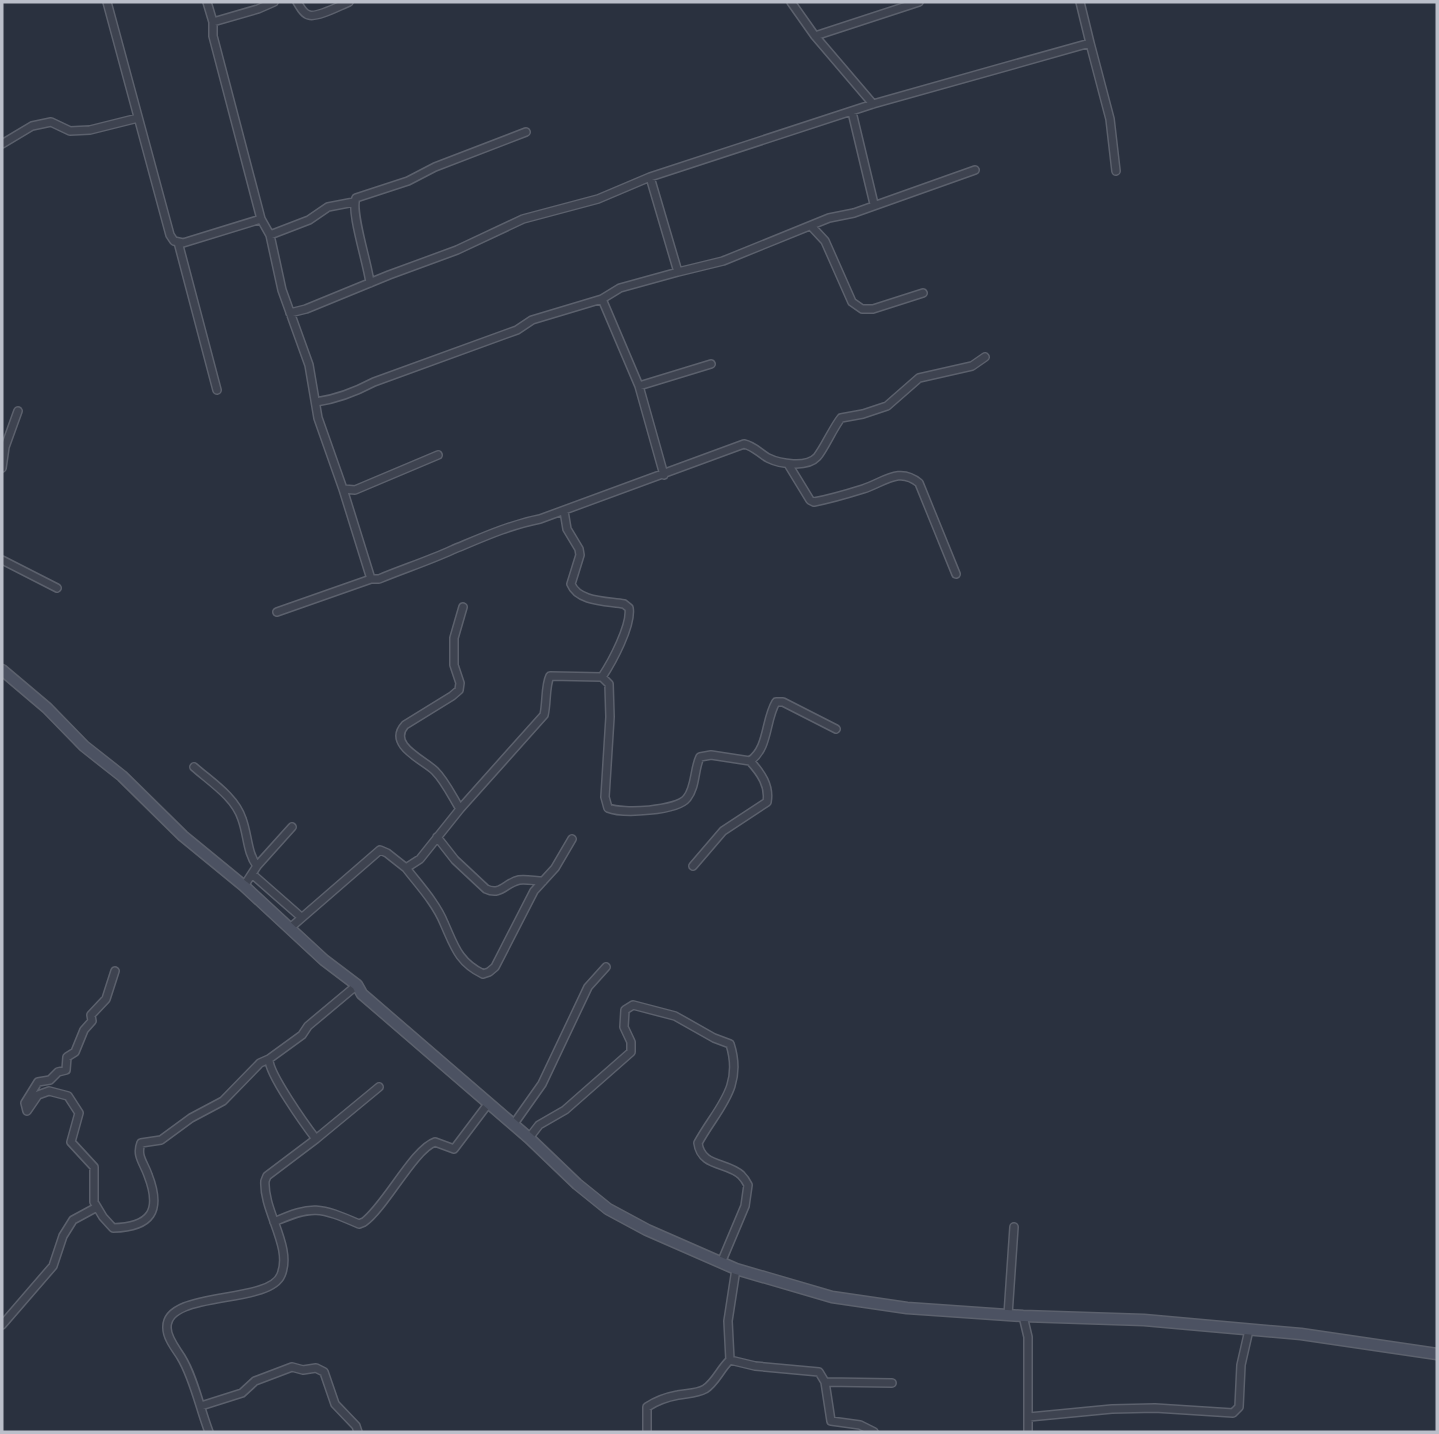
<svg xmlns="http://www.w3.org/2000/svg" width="1439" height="1434" font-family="'Source Sans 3',sans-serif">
<rect width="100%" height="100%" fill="#2a313f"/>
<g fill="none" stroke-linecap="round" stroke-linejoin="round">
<g stroke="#5c616d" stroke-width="10">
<path id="street" d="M107 2 170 235 174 241 183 243 261 219
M207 2 213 22V36L261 219 270 235 282 290 309 365 318 418 343 489 371 579
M297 2C300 6 303 14 309 15 317 18 341 5 349 2
M791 2 815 36 873 104
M1080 2 1090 43
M213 22 258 9 274 2
M815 36 919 2
M852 112 874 204
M2 144 32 126 51 122 70 131 90 130 138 118
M650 177 678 272 723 261 829 218 854 213 975 170
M812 227 825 241 852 302 862 309H873L923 293
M270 235 309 220 328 207 354 202
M178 242 217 390
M370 283C368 264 350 211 356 198L408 181 435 167 526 132
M602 299 639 386 664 475
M290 313 306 309 389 275 457 250 523 219 598 199 650 177 873 104 1090 43 1110 119 1116 171
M639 386 711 364
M316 402C338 399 355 392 374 382L517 330 532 320 602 299 620 288 678 272
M788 464 810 500 814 502C830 499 847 494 863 489 883 483 899 466 919 483L956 574
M2 468 5 447 18 411
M343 489 355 490 438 455
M564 511 567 529 579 549 580 555 571 584C578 602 607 601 624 604L629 608C632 625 612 662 602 677
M2 560 57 588
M277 612 371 579H379C403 569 428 561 452 550 481 538 509 525 540 519L744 444C754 446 759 453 768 458 780 464 807 468 817 457 824 449 833 428 841 418L863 414 887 406 919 378 972 366 985 357
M750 761C769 748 765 720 776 702H783L836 729
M194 767C211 782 235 797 242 819 248 835 247 853 257 866
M460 809C452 796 445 781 435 771 424 760 387 745 405 725L452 696 459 690 460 683 454 665V638L463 607
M437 837 455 860 486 889C501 896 505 883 519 880 526 879 536 881 543 881
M406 868C419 885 436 903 444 923 454 945 458 962 483 974L489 972 495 967 534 891 555 868 572 839
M252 874 301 917
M244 886 257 866 292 827
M290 928 380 850 387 853 406 868 420 859 460 809 544 715C547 703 545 686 550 676L602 677 609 684 610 717 605 797 608 808C623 814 677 811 687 798 696 787 694 769 700 757L711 755 750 761C761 773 770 786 767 802L723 831 693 866
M115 971 106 999 91 1015 92 1021 84 1030 75 1052 67 1057 66 1070 58 1072 50 1080 38 1082 25 1103 27 1111 38 1095 49 1091 68 1096 79 1113 71 1142 94 1167V1202L103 1217 113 1228C151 1227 162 1211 148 1175 144 1163 136 1156 141 1143L161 1140 191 1118 223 1101 260 1063 269 1059
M513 1125 542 1084 588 987 606 967
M529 1138 539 1125 565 1110 631 1052V1042L624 1027 625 1010 633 1005 675 1016 714 1038 730 1044C744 1088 717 1108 698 1143 701 1167 727 1162 741 1175 744 1178 746 1181 748 1185L745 1206 721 1263
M316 1139C306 1126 268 1073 269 1059L302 1035 308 1026 357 985
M274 1222C312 1205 320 1207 359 1224L364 1222C385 1207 414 1149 435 1142L454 1149 488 1104
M736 1269 728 1321 730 1360 755 1366 819 1372 825 1382 831 1421 860 1425 874 1432
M1008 1315 1014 1227
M1023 1316 1028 1337V1432
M2 1325 53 1266 63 1236 73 1220 97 1207
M825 1382 892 1383
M201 1406 242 1393 255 1381 292 1367 303 1370 316 1368 324 1372 335 1404 356 1426 358 1432
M1029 1417 1112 1409 1155 1408 1233 1413 1239 1407 1241 1365 1249 1330
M209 1432C200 1409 194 1378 181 1357 176 1349 167 1338 167 1328 165 1290 269 1305 281 1275 293 1247 263 1211 265 1181L267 1176 316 1139 379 1087
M647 1432V1407C656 1401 667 1397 678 1395 687 1393 696 1394 705 1389 716 1382 720 1369 730 1360"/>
</g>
<g stroke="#5c616d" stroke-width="13">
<path id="secondary" d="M2 670 47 708 84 746 122 776 183 836 244 886 324 960 357 985 362 994 529 1138 577 1184 608 1209 647 1230 736 1269 832 1297 907 1308 1023 1316 1144 1320 1301 1334 1437 1354"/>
</g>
<use href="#street" stroke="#3e4350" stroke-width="7"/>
<use href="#secondary" stroke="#4c5262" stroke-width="10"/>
</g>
<rect width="1439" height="1434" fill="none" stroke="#bbbfca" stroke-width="7"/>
</svg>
